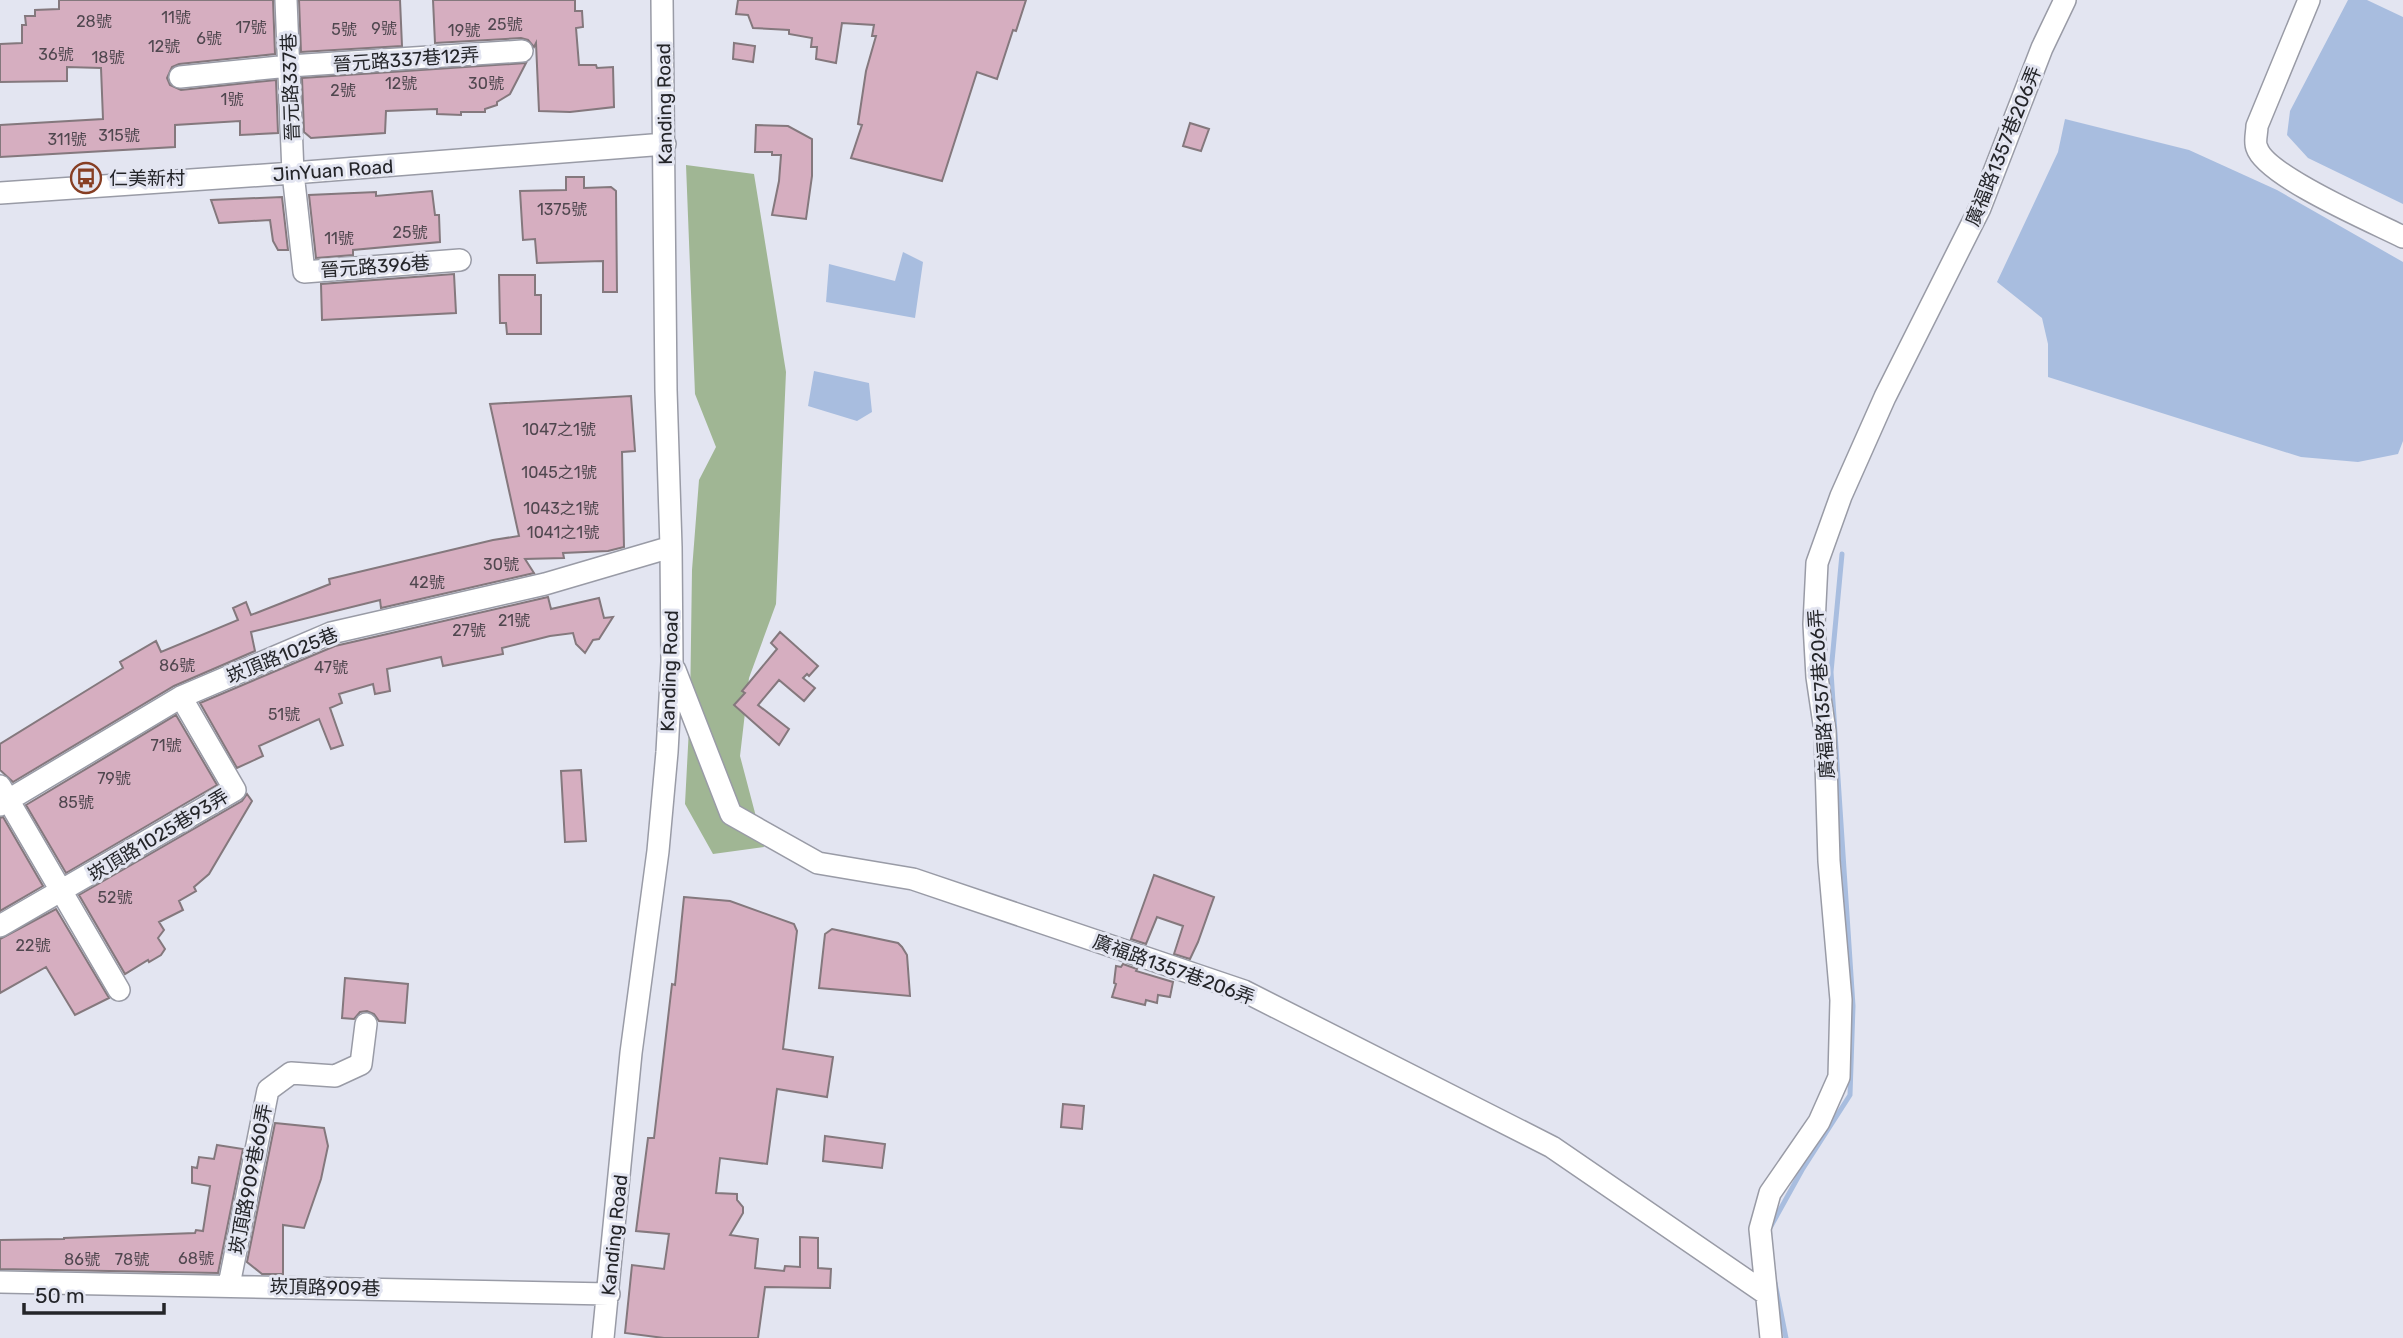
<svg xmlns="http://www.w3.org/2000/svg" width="2403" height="1338" font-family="Rubik,'Noto Sans TC',sans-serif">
<rect width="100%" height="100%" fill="#e3e5f1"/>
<path fill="#a0b694" d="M686 165 754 174 786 372 776 604 749 678 740 756 764 847 713 854 685 804 690 709 692 570 699 480 716 447 695 394Z"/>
<path fill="#a8bddf" d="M2348 0H2367L2403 17V204L2308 158 2287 135 2290 111Z
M2065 119 2189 150 2277 190 2403 262V441L2398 454 2358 462 2301 457 2048 377V344L2042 318 1997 282 2058 152Z
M903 252 923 262 915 318 826 302 829 264 895 281Z
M814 371 869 383 872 412 857 421 808 406Z"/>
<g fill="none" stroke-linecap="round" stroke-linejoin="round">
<path stroke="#a8bddf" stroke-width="5" d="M1771 1226 1802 1170 1850 1095 1853 1006 1831 672 1842 554
M1775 1283 1786 1338"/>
</g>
<path fill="#d6aec0" stroke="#84787d" stroke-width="2" d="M59 0H273L275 54 179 64 172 67 167 78 170 85 181 90 276 80 278 133 240 135V121L175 125V147L0 157V125L103 119 101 68 67 67V81L0 82V44L22 43V25H26L25 16H35V10L59 9Z
M299 0H400L402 46 301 52Z
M433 0H575V11H582L583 27 576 28 579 65H596L597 68 613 67 614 107 570 112 539 111 536 43 534 47 528 40 521 38 435 43Z
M738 0H1026L1016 31 1013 30 997 79 977 72 942 181 851 158 862 125 858 124 866 71 876 36H872L874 25 842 23 836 63 816 59 817 47H811L812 38 789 34V30L753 28 748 15 736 14Z
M734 43 755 46 753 62 733 59Z
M526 63 510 94 497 102V105L485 109V112H461V115L437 114V109L386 111 385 133 311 138 304 132 302 78Z
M1190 123 1209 129 1201 151 1183 146Z
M756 125 788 126 812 139V176L806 219 772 215 779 181 781 155H772V152H755Z
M566 177H584V188L611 187 616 191 617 292H603V261L537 263 535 239 523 240 520 191 566 190Z
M432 191 435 215H439L440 242 353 250V255L316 258 309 195 376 192V196Z
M282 197 288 250H278L273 241 270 220 219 223 211 200Z
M454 274 456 313 322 320 321 284Z
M499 275H535V295H541V334H507L506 323H500Z
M631 396 635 451 622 452 624 547 608 551 563 553 564 558 525 559 534 573 381 608 380 600 251 632 255 651 174 686 13 782 0 770V744L123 668 120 662 156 641 161 652 238 620 233 608 246 602 251 615 330 584 329 579 493 540 519 536 490 404Z
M548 597 551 609 599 598 604 618 613 617 599 639 593 640 585 653 576 644 573 633 550 636 502 648 503 654 443 666 441 657 387 669 390 691 375 694 373 684 339 694 342 703 330 708 343 745 331 749 319 719 259 746 263 756 237 768 200 703 335 646Z
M780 632 818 666 809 676 807 674 803 678 815 688 804 701 779 680 758 705 789 729 779 745 734 705 745 693 742 691 777 649 771 643Z
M176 715 217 785 66 873 26 805Z
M581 770 586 841 565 842 561 771Z
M247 794 252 801 209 874 194 887 196 891 179 901 183 910 159 922 164 930 158 938 165 949 161 955 149 962 148 960 125 974 79 895 242 801Z
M3 817 43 886 0 911V818Z
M1154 875 1214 897 1198 942 1190 959 1174 954 1183 926 1157 917 1146 944 1131 939Z
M684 897 730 901 794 924 797 931 783 1049 833 1057 827 1097 777 1089 767 1164 720 1158 716 1193 737 1194V1200L743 1207V1213L730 1235 758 1239 755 1268 784 1271 785 1266 800 1267V1237L818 1238V1268L831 1269 830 1288 765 1287 758 1338H664L625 1333 632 1265 664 1269 669 1234 636 1231 648 1138H654L672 984 675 985Z
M56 909 109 998 75 1015 46 967 0 993V939Z
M832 929 898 943 902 947 907 955 910 996 819 988 825 934Z
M1123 964 1137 969 1136 971 1173 982 1170 997 1158 995 1157 1003 1146 1000 1145 1005 1112 997 1116 984 1114 983 1116 966 1121 967Z
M345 978 408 984 405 1023 379 1021 374 1014 367 1011 360 1012 354 1019 342 1018Z
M1063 1104 1084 1106 1082 1129 1061 1127Z
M275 1123 324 1128 328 1146 321 1179 304 1228 283 1225V1274H262L247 1262Z
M825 1136 885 1144 882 1168 823 1161Z
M217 1145 243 1149 218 1273 0 1269V1240L64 1239V1238L195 1233 196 1230 203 1231 210 1186 192 1183V1167L197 1168 199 1157 214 1159Z"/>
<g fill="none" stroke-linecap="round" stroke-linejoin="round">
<g stroke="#999ba6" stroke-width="24">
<path id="minor" d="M286 0 293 173 304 272 460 260
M2309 0 2257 126C2257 133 2254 142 2257 148 2266 176 2373 222 2403 237
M180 77 289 66 522 51
M0 193 293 173 665 144
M675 670 731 814 818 863 913 879 1244 991 1552 1147 1765 1293
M0 786 119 990
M0 805 181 697 331 633 545 584 671 547
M0 926 235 790 181 697
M0 1282 609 1294
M229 1285 268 1090 291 1073 335 1076 361 1064 366 1024
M603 1338 631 1053 658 851 667 752 672 662 671 547 666 390 662 0
M1771 1338 1760 1229 1770 1193 1819 1122 1839 1077 1841 1000 1829 861 1825 731 1817 677 1814 624 1817 563 1841 496 1885 397 1980 208 2042 48 2065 0"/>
</g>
<use href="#minor" stroke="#fff" stroke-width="21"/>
</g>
<defs>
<g id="bus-ring" transform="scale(1.575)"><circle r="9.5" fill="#e3e5f1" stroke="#873e23" stroke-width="1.5"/><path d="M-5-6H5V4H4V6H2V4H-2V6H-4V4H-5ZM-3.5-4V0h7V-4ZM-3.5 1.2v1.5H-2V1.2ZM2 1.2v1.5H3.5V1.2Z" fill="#873e23"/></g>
</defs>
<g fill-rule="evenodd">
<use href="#bus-ring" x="86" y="178"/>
</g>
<g text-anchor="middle" stroke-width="6" stroke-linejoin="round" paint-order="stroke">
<g font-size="16" fill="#50474f">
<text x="176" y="23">11號</text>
<text x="94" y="27">28號</text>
<text x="505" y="30">25號</text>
<text x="251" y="33">17號</text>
<text x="384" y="34">9號</text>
<text x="344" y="35">5號</text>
<text x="464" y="36">19號</text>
<text x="209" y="44">6號</text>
<text x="164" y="52">12號</text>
<text x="56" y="60">36號</text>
<text x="108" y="63">18號</text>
<text x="401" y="89">12號</text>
<text x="486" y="89">30號</text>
<text x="343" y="96">2號</text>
<text x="232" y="105">1號</text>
<text x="119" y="141">315號</text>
<text x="67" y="145">311號</text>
<text x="562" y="215">1375號</text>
<text x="410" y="238">25號</text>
<text x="339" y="244">11號</text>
<text x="559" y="435">1047之1號</text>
<text x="559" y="478">1045之1號</text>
<text x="561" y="514">1043之1號</text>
<text x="563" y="538">1041之1號</text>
<text x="501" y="570">30號</text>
<text x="427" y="588">42號</text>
<text x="514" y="626">21號</text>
<text x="469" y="636">27號</text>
<text x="177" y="671">86號</text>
<text x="331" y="673">47號</text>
<text x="284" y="720">51號</text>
<text x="166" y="751">71號</text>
<text x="114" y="784">79號</text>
<text x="76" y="808">85號</text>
<text x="115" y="903">52號</text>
<text x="33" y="951">22號</text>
<text x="196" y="1264">68號</text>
<text x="82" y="1265">86號</text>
<text x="132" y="1265">78號</text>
</g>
<g font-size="19" fill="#242529" stroke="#e3e5f1">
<text transform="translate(406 59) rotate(-4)" y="7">晉元路337巷12弄</text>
<text transform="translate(290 87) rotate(-92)" y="7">晉元路337巷</text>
<text transform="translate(664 104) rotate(-91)" y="7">Kanding Road</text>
<text transform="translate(2003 146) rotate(-68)" y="7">廣福路1357巷206弄</text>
<text transform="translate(333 170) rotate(-4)" y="7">JinYuan Road</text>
<text transform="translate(375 266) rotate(-4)" y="7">晉元路396巷</text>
<text transform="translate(282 655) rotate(-22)" y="7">崁頂路1025巷</text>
<text transform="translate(669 671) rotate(-88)" y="7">Kanding Road</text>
<text transform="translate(1821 694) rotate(-94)" y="7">廣福路1357巷206弄</text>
<text transform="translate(158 835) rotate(-31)" y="7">崁頂路1025巷93弄</text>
<text transform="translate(1174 969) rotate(20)" y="7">廣福路1357巷206弄</text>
<text transform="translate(250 1179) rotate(-79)" y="7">崁頂路909巷60弄</text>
<text transform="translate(614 1235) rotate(-84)" y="7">Kanding Road</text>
<text transform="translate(325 1287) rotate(1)" y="7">崁頂路909巷</text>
</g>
<g font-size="19" fill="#242529" stroke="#e3e5f1" text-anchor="start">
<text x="109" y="185">仁美新村</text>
</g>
</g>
<path d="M24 1303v10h140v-10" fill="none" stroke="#242529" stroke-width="3.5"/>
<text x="35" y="1303" font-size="21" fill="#242529" stroke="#e3e5f1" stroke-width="5" paint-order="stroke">50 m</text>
</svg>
